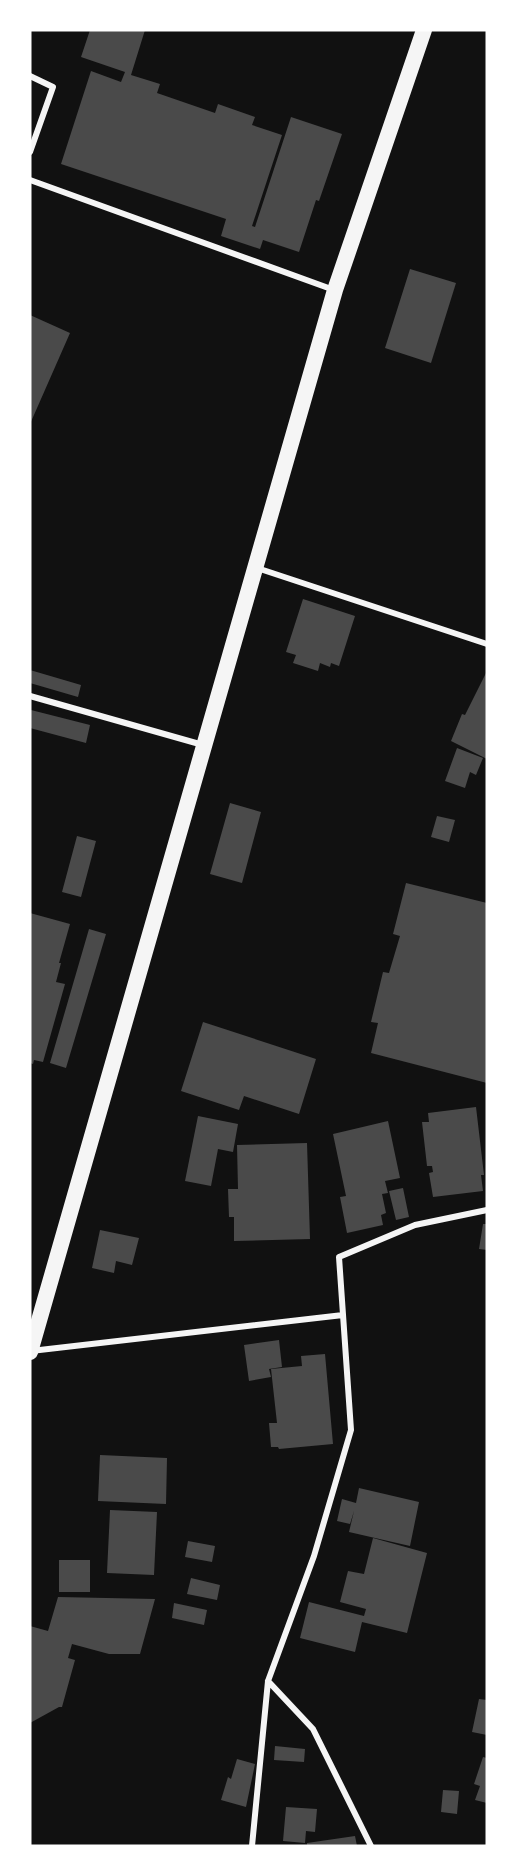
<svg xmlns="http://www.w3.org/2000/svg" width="517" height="1876" font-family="'IBM Plex Sans',sans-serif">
<rect width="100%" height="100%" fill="#111"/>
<path fill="#4a4a4a" d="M90 30H145L131 75 160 84 157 93 215 113 218 104 255 117 252 125 282 135 252 226 255 227 291 117 342 134 319 201 316 200 299 252 263 240 260 249 221 236 226 219 61 164 91 71 121 82 125 72 81 57Z
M410 269 456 283 431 363 385 348Z
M30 315 70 333 30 424Z
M303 599 355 616 339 666 331 663 330 667 320 663 318 671 293 663 296 655 286 652Z
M30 670 81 685 78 697 30 683Z
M487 671V759L451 741 462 714 465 715Z
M31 710 90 725 86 743 30 728Z
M457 748 483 758 476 775 470 772 465 788 445 781Z
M230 803 261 812 242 883 210 874Z
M437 816 455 820 449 842 431 837Z
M77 836 96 841 81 897 62 892Z
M406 883 487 903V1083L371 1053 378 1023 371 1022 383 972 389 973 400 936 393 934Z
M30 913 70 924 59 963H61L56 982 65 984 43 1062 34 1060 33 1064 30 1063Z
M89 929 106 934 66 1068 50 1063Z
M203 1022 316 1059 299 1114 244 1096 239 1110 181 1091Z
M476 1107 484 1175H481L483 1191 433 1197 429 1173 433 1172 432 1166H427L422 1122H429L428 1113Z
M198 1116 238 1124 233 1152 218 1149 211 1186 185 1181Z
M388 1121 400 1178 385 1181 388 1193 382 1194 386 1213 381 1215 383 1225 347 1233 340 1197 346 1196 333 1134Z
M307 1143 310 1239 234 1241V1217H229L228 1189H238L237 1145Z
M403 1188 409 1217 396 1220 389 1191Z
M483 1224H487V1250L479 1249Z
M100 1230 139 1238 132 1265 116 1261 114 1273 92 1268Z
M279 1340 282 1367 269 1369 271 1377 249 1381 244 1345Z
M325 1354 333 1444 279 1449 278 1447H271L269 1423H277L271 1369 302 1366 301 1356Z
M100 1455 167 1458 166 1504 98 1501Z
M359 1488 419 1502 410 1546 349 1532 354 1511 350 1524 337 1521 342 1499 356 1503Z
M110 1510 157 1512 154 1575 107 1573Z
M373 1538 427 1553 407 1633 362 1622 355 1652 300 1638 309 1602 364 1616 366 1609 340 1602 348 1571 364 1574Z
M188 1541 215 1546 212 1562 185 1557Z
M59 1560H90V1592H59Z
M191 1578 220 1585 217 1600 187 1594Z
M58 1597 155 1599 140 1654H109L72 1644 68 1658 75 1660 62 1707H59L30 1723V1626L48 1631Z
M174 1603 207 1610 204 1625 172 1618Z
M479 1699 487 1700V1735L472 1732Z
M275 1746 305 1749 304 1762 274 1760Z
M483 1757 487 1758V1803L475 1800 480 1786 474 1784Z
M237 1759 255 1764 246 1807 221 1800 228 1777 231 1779Z
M443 1790 459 1791 457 1814 441 1812Z
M286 1807 317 1809 315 1832 306 1831 305 1843 283 1841Z
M355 1836 357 1846H307V1843Z"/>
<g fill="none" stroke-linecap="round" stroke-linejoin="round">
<path stroke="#f5f5f5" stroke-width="6" d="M30 76 53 87 30 152
M30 180 334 290
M257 568 487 644
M30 696 203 745
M31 1351 343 1315
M268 1681 313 1729 371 1846
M252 1846 268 1681 314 1556 351 1430 339 1257 415 1225 487 1210"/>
<path stroke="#f5f5f5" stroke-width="16" d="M30 1352 335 290 424 30"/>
</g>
<rect width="517" height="1876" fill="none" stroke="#ffffff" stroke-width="63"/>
</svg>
